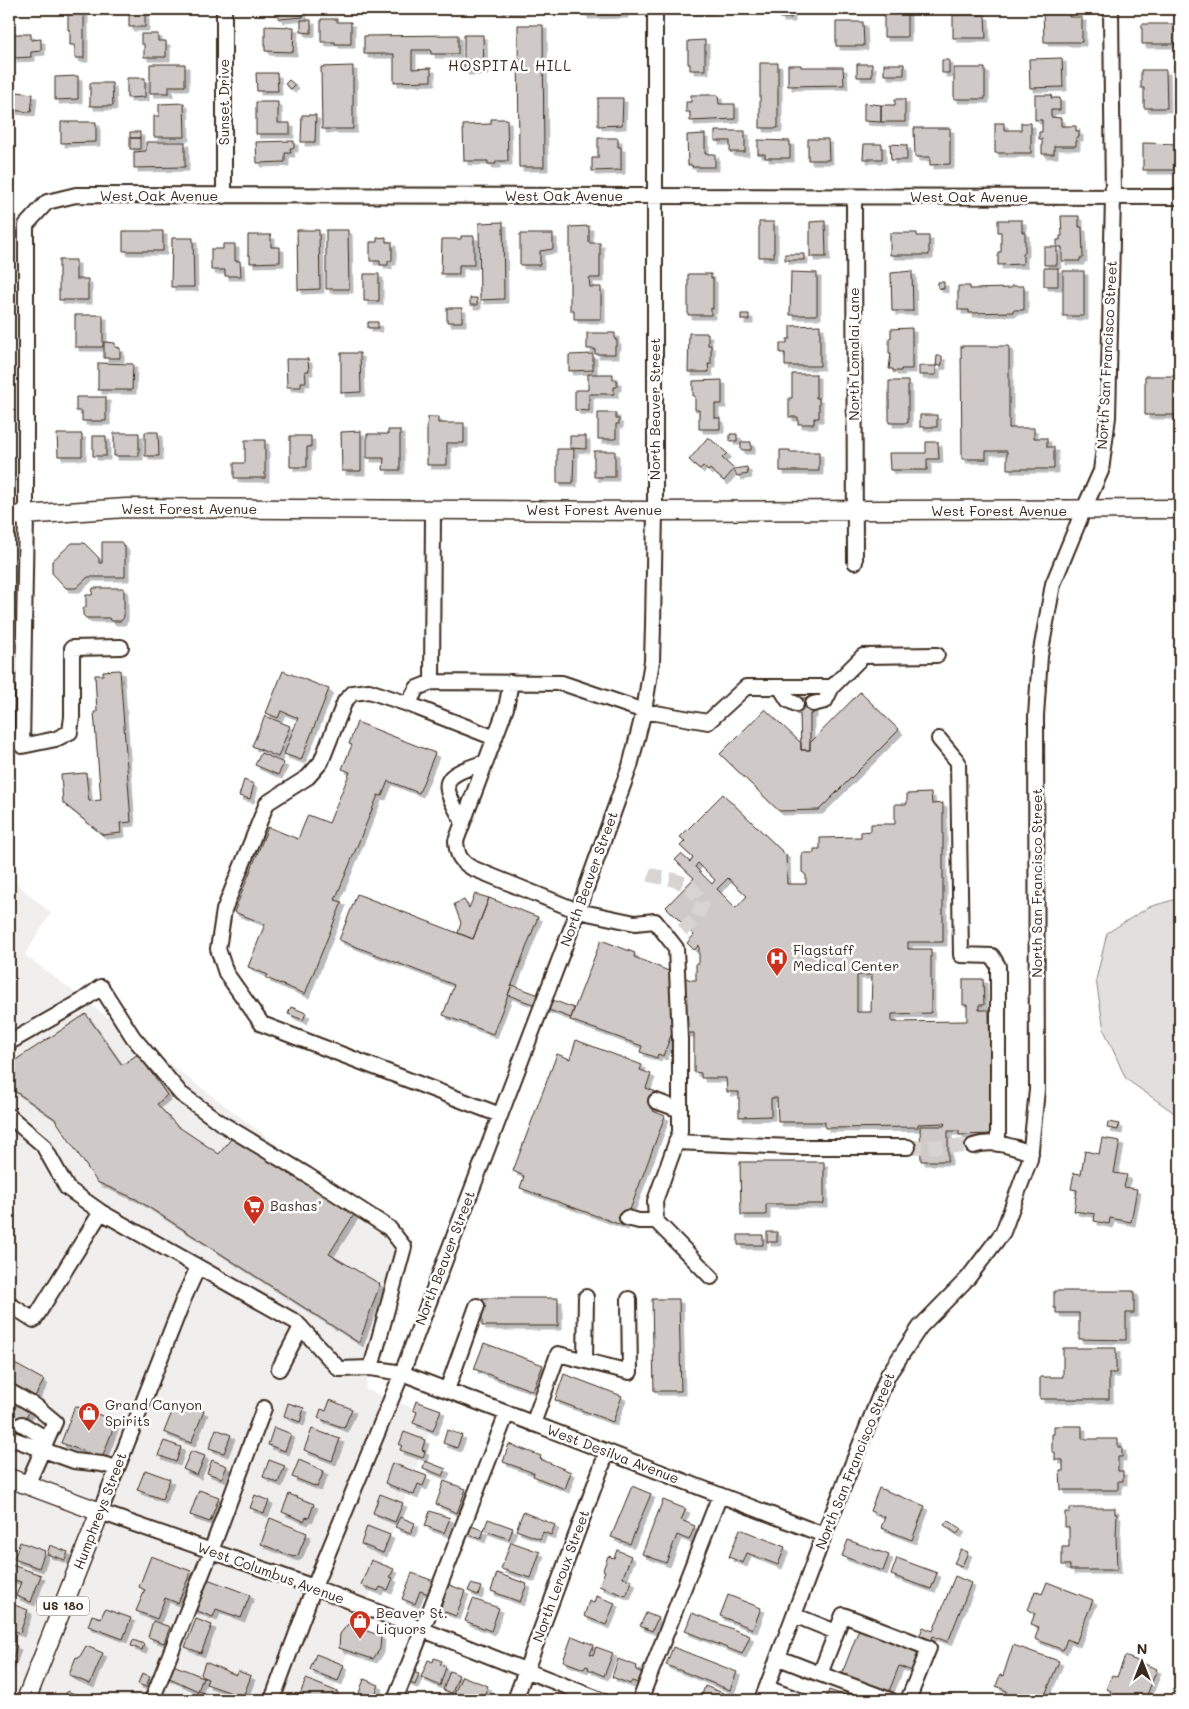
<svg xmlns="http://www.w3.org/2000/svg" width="1189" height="1709" font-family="Mali,sans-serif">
<defs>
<filter id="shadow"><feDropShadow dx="4" dy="4" stdDeviation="0" flood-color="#0004"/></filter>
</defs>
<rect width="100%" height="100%" fill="#fff"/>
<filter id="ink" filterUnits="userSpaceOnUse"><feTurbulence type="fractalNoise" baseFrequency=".02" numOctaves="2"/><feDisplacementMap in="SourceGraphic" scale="10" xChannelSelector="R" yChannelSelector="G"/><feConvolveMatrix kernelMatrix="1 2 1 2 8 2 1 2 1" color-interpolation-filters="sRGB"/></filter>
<g filter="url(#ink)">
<path fill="#f1efee" d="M9 877 51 913 25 955 405 1241 365 1389 435 1417 330 1700H9Z"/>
<path fill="#e2e0de" stroke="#8e857e" d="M1180 898V1117L1126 1079 1104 1030 1096 980 1107 933 1149 907Z"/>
<path fill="#cfcac7" stroke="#3b2a1e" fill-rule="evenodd" filter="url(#shadow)" d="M68 9H84V58H75V45H70V30H68Z
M93 9H109V11H93Z
M129 9H145V27H129Z
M279 9H303V17L279 19Z
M499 9H523V11H499Z
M584 9H624V14L584 15Z
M688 9H709V11H688Z
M779 9H791V18H780Z
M884 9H907V37H884Z
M1043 9H1069V17H1082V42H1044Z
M953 15H985L986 38H953Z
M321 19H337V22H351V44H335V42H321Z
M301 20H311V33L301 32Z
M836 22H863L864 46H836Z
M1142 24H1180V44H1142Z
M518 25H543L544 167H519Z
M265 26 294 27 293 52 265 51Z
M12 34H31V40L41 39V51L31 52V57L13 58Z
M141 34H158V41H166V57H144V44H141Z
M458 35V54H431V50H412V69L431 68V81L394 82V54H364V36Z
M464 35H483L484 71H464Z
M705 40V70H690V64H688V41Z
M1062 58 1063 87 1030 88 1029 59Z
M942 60H949V73H942Z
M760 63H778V128H760Z
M150 64H185V86H169V93H150Z
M857 64H872V77H857Z
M884 64H904V75H884Z
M788 65H801V67H843L844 85 788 86Z
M353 66V129H322L321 67Z
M954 68H985V99H954Z
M1141 70H1166L1167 108H1144V88H1141Z
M256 73H277L278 91H257Z
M78 76V99L55 100V77Z
M127 78H145V97L127 98Z
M289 80 295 85 291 89 285 84Z
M90 83H112L113 106H90Z
M9 91 33 94 31 112 9 110Z
M691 95H718L719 104H735V119L690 121V112H686V102H691Z
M1035 95H1052L1051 98H1060V110H1051V117L1061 118V126H1076V131H1079V137H1076V146H1054V154H1042V139H1039V132H1042V120H1035Z
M598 98H623L622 125 598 126Z
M895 99H905V122H881V105H895Z
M256 102H278V123H290V134H256Z
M184 103 185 137H154V116H159V104Z
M864 103 881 105V122L864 121Z
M302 115H316L315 142H301Z
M491 119H507L508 161H496V164H488V161H464L463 125 491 124Z
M61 122H96V142L61 143Z
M995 123H1004V130H1021V123H1031V153H995Z
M914 128H950V164L930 165V157H915Z
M715 131H745V152H730V141H715Z
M130 132H140V138H130Z
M705 134V154H715V167H692V165H688L687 135Z
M130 138H140V149H130Z
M598 138H618V147H621V170L592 171V158H598Z
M808 139H828L829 160H808Z
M758 140 790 141V158H765V154H758Z
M294 141V148H290L291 153H285V162L257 163 256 142Z
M146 142H185V167L134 168V152L146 151Z
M1143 143 1180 144V161H1174V170H1143Z
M864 144H882V159H863Z
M890 144 907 145V160H891Z
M1061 216H1079V227H1082L1083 258H1080V261H1062V247H1057V240H1060V236H1062Z
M998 220H1022V232H1025V253H1023V264L998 265V252H1001V232H998Z
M825 221 826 257H810V222Z
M503 222 504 299 480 300 479 223Z
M759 222H774V257H759Z
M589 226V243H600V278H589L590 287H601V319H574V310H570V227Z
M297 230H319L320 289 298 290Z
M326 230H348L349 289H326Z
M123 231H163V251H123Z
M890 233H917V236H929V255H890Z
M520 234H553V249L540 251V265H520Z
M248 235H271V247H280V262L250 263V255H248Z
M461 236H474V265H459V274H441L442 239H461Z
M386 237V242H392V261H388V265H380V261H370V242H377V238Z
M172 238H193L194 287H171Z
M223 244H235V261H240L241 276H225V270H211V249H223Z
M1044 247H1057V265H1044Z
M785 254H804V260H785Z
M59 260H76V279H88V300H59Z
M1044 268H1058V286H1044Z
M912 271 913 311H892L891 273Z
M1063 271H1084V316H1063Z
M791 272 817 273V315H790Z
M364 274H379V301H364Z
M688 274H711V278H713V309L711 308V315H688Z
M938 282H944V289L938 288Z
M958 286H970V289L1011 288V286H1024V310H1013V312L969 313V310H958Z
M470 298H477V305H470Z
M447 308H462V322H447Z
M741 314H749V320H741Z
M75 315H103V347H75Z
M368 322H378V328H368Z
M820 325V366H785V353H780V343H787V339H790V326Z
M912 328V369H901V371H893V369H889L891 353H889V338H891V329Z
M587 333H615V340H617V346H615V354H595V349H587Z
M689 333H708V345H711V364H708L709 372H688Z
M104 342 115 343V347L120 348V358H104Z
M961 346H1009V428H1034V438H1047V447H1054V469H1007V451H986V459H962Z
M341 353H360L361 392 341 393Z
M593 354V370L569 371V355Z
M937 356H942V365L936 366Z
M286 359H308L309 371H305L306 382H301V387H287Z
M98 363 133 364 132 390H98Z
M919 366H936V375H919Z
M588 374H613V380H617V387H614V394H589V411L575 410V390H588Z
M792 374H816V398H819V418H814V424H798V417H789V398H792Z
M1145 376H1180V452H1175V415H1145Z
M722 380V404H715V418H720V429H699V410H695V396H693V381Z
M889 381H908V423H889Z
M76 397H106V421H82V411H76Z
M598 413H616V419H619V424H616V439H598Z
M920 415H937V427H920Z
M428 417H438V423H464V443H447V465H427V423H428Z
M388 430H400V470H383L384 458H367V434H388Z
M361 431V471H342L341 432Z
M145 432H158L159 456H145Z
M114 433H139V456H114Z
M57 434H82V456H58Z
M730 434H737V441H730Z
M93 436H106V456H93Z
M290 436H311V447H307V467H290Z
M570 436H586V449L570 448Z
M708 437 727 453 722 458 734 469 724 481 710 469 708 471 703 466 700 469 689 460Z
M245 440H265V478H234V463H245Z
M741 442H751V450H741Z
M926 442H938L939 459H927V470H890L889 453H926Z
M557 449H574L573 483H557Z
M780 450H790V452H819V471H780Z
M594 451H615V477H594Z
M747 467 748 474 737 476 734 469Z
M102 542H121L125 547V577H88L76 588H66L52 573V561L72 543H84L99 558V563H102Z
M93 588H124V617L121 621H112L109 618H86L83 615V609L86 607V595H92Z
M120 670 131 822 120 823 121 833 103 835 63 803 61 775 86 773 89 801 101 800 94 712H97L95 675H103V671Z
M283 671 329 689 301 760 284 754 298 718 281 711 278 718 266 713Z
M860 692 899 730 819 810 779 811 720 754 765 709 801 743V750H810V743Z
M796 698H813V714H810V750H801L800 714H796Z
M265 716 290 726 278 757 252 746Z
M357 722 435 753 419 793 388 781 382 796 378 795 335 900 342 902 305 994 266 978 268 975 248 967 265 924 234 912 268 827 298 839 308 815 329 823 350 772 342 769 352 745 349 744Z
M261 753 284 763 278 775 255 765Z
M244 780 254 784 250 799 239 796Z
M931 793 932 804 943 803V942H908V949H931V1013L892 1014V1022L967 1021V1005H963V979H983L984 1005H979V1010H989L991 1134 959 1135V1131H948V1161H921L920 1126H944L945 1123 918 1124V1127L825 1128V1122H778L777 1098H771V1116L739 1117V1092H727L726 1078H701V1073L694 1072V1033H672L663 1056 658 1054 657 1058 640 1052 642 1046 570 1020 601 940 635 953 634 957 691 980H696V963H699V945L694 950 687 943 694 935 666 907 694 878 675 860 681 854 690 862 693 858 680 846 685 841 680 837 723 794 786 855 787 884H806V875L802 872V853H814V849H820V838L861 837V832L871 831V824H895V804H907V794ZM698 863 715 880 712 884 695 867ZM728 878 747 896 736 908 717 889ZM857 975H872L871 1012H857Z
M357 894 473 939 489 898 538 917 493 1034 443 1015 454 985 339 940Z
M475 894 489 898 473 939 458 933 461 923 454 904 464 900 469 908Z
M512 985 574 1008 571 1018 508 995Z
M291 1007 306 1013 303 1020 288 1014Z
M86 1014 122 1065 138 1054 167 1095 157 1104 176 1125 219 1154 235 1134 357 1210 329 1254 380 1284 359 1343 136 1199 97 1182 55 1119 9 1087V1073L17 1059Z
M576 1040 642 1065 640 1070 651 1074 646 1088 659 1093 653 1111 665 1116 624 1226 520 1188 524 1176 513 1171 557 1054 570 1059Z
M1108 1122 1119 1124 1118 1130 1107 1128Z
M1102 1138 1120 1141 1114 1173 1127 1175 1124 1187 1137 1189 1131 1222 1110 1218 1109 1224 1094 1221 1095 1214 1074 1211 1077 1190 1071 1189 1074 1173 1081 1174 1085 1151 1099 1154Z
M740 1162H824V1204H766V1215H741Z
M767 1232H777V1242H767Z
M738 1235H763V1245H738Z
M1054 1291H1134V1313H1126V1340L1079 1339V1313H1056V1308H1054Z
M482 1298H558V1326H482Z
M652 1299H679L681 1391H654Z
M484 1343 543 1365 533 1391 474 1369Z
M1063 1348H1116V1373H1109V1399H1040V1377H1063Z
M13 1363 44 1380 33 1400 9 1386V1370Z
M564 1374 622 1396 613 1422 555 1400Z
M9 1396 31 1409 11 1443 9 1442Z
M330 1400 352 1409 344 1428 318 1418 321 1409 326 1411Z
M416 1401 441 1410 433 1431 413 1423 417 1412 413 1410Z
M288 1403 304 1408 300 1422 284 1416Z
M189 1405 204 1411 191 1443 164 1432 174 1407 186 1412Z
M75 1406 116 1421 102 1458 61 1443Z
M1054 1426H1082V1439H1118V1447H1122V1457H1118V1471H1123V1481H1118V1490H1061L1060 1471H1063V1460H1055V1452H1052V1434H1054Z
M274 1427 291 1434 285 1451 268 1445Z
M216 1429 231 1435 224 1453 209 1448Z
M312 1429 340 1439 332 1461 304 1450Z
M447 1430 462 1435 457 1448 443 1443Z
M404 1432 425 1440 422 1450 425 1451 423 1458 400 1450 402 1445H399Z
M164 1441 181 1447 176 1462 158 1455Z
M509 1444 541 1456 540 1459 571 1472 565 1489 533 1476 534 1473 503 1462Z
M191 1451 205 1456 197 1475 183 1469Z
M212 1460 227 1466 222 1478 207 1473Z
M269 1460 285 1466 278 1483 263 1477Z
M299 1460 324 1471 317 1487 292 1477Z
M425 1461 446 1469 443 1476 423 1468Z
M392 1463 427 1476 423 1486 418 1484 414 1495 385 1483Z
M145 1470 170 1479 162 1499 137 1490Z
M444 1481 466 1489 457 1513 436 1504Z
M632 1486 651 1494 630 1544 611 1537Z
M879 1488 925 1506 912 1540 881 1528 885 1517 870 1511Z
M199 1490 219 1497 210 1522 190 1515Z
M289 1494 314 1504 309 1518 306 1517 304 1521 282 1512Z
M380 1494 403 1503 395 1522 373 1513Z
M255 1495 269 1501 264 1513 250 1508Z
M663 1500 686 1509 681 1520 695 1526 689 1540 677 1535 666 1563 642 1554Z
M1070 1508H1115V1514H1117L1116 1535 1117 1570H1070V1565H1062V1547H1069V1527H1065V1512H1070Z
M430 1511 450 1518 444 1533 425 1526Z
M523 1512 555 1525 551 1535 543 1532 540 1539 516 1530Z
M400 1517 415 1523 411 1533 395 1527Z
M270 1518 307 1533 298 1555 294 1557 261 1544Z
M488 1519 513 1528 509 1539 484 1530Z
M948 1520 961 1529 957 1534 944 1525Z
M467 1525 484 1530 481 1539 464 1532Z
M367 1526 390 1535 383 1553 361 1544Z
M740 1529 785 1547 778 1565 747 1553 743 1563 729 1557Z
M848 1540 889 1555 883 1571 842 1556Z
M20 1542 45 1551 39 1568 14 1559Z
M511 1542 540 1552 531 1578 501 1569Z
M50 1545 68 1552 65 1560 47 1554Z
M961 1549 968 1552 962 1566 954 1563Z
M617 1550 631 1556 623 1577 632 1581 626 1596 599 1586 605 1571 603 1570 608 1556 614 1558Z
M151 1556 191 1571 178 1603 165 1598 157 1619 136 1611 145 1590 139 1587Z
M897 1558 937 1573 931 1589 891 1575Z
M371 1560 394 1569 390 1577 393 1578 388 1590 380 1587 378 1591 361 1585Z
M9 1564 41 1575 31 1602 16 1596 21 1582 11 1579 9 1586Z
M412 1573 434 1581 429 1594 420 1591 415 1604 402 1599Z
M497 1573 527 1584 520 1602 491 1591Z
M955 1576 971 1583 948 1642 933 1636 931 1640 920 1635 923 1627 933 1631Z
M202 1577 250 1595 241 1618 216 1609 213 1617 190 1608Z
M1047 1582 1093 1600 1076 1643 1067 1639 1063 1650 1035 1639 1039 1627 1031 1624 1035 1613 1028 1610 1035 1591 1042 1594Z
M445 1583 465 1591 456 1616 440 1610 445 1596 441 1594Z
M471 1584 481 1587 478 1595 468 1591Z
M728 1595 761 1608 753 1629 720 1616Z
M596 1596 615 1603 606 1625 584 1616 589 1601 594 1603Z
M473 1599 499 1608 491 1631 465 1621Z
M9 1603 28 1610 20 1633 9 1629Z
M105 1609 131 1618 123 1639 88 1626 92 1615 101 1618Z
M646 1613 658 1618 652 1631 640 1626Z
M692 1613 750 1636 742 1654 685 1631Z
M196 1619 212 1625 201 1653 185 1647Z
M153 1621 170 1627 164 1643 148 1637Z
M348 1624 381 1636 380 1649 373 1659 339 1648 340 1634Z
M861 1624 921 1646 912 1671 899 1666 888 1694 841 1676Z
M572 1636 594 1645 590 1654 593 1655 596 1647 613 1653 604 1676 588 1669 589 1667 586 1666 584 1669 563 1661Z
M133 1640 144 1644 142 1650 131 1646Z
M9 1643 17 1646 9 1669Z
M1013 1645 1059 1661 1043 1700H1007L1008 1698 1004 1697 1007 1691 996 1686 1000 1675 1003 1676Z
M86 1646 103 1653 90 1684 69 1675 76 1657 79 1658Z
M673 1647 737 1672 730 1690 666 1665Z
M316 1654 344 1665 338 1681 310 1670Z
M1125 1656 1157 1669 1147 1695 1158 1699V1700H1107L1111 1691 1106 1689 1112 1675 1117 1677Z
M434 1658 442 1661 440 1665 446 1667 440 1686 421 1677 428 1660 433 1662Z
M618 1659 637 1666 636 1670 642 1673 638 1683 632 1681 630 1684 612 1677Z
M205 1662 236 1675 238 1671 251 1676 243 1697 206 1684 208 1679 203 1677 201 1674Z
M168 1663 203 1677 198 1691 163 1675Z
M410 1671 419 1674 415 1685 406 1681Z
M450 1671 459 1675 452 1693 443 1690Z
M142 1673 150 1676 146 1687 138 1684Z
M462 1676 488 1686 482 1700H471L454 1694Z
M306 1679 338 1692 335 1700H306L299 1697Z
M364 1679 379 1685 373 1700H368L358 1696Z
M705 1686 731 1696 729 1700H700Z
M829 1690 857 1700H825Z
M67 1691 90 1700H63Z
M198 1691 224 1700H194Z"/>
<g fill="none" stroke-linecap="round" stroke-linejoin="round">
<path stroke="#d8d4d2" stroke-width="14" stroke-dasharray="14 7" stroke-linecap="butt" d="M649 875C673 880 690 879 702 903L697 918 670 940
M908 1147 973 1146
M9 1415 22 1424"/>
<g stroke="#3b2a1e" stroke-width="18">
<path id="minor" d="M224 196V9
M854 197 855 562
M121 647 72 648V717L70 732 56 739 22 746 26 515V225L47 202 76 195 1180 197
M432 682 433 509
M511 682 506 708 456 841C457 855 460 861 472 868L578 911 635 923 655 921 676 948 680 1039V1132L655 1201 656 1221 711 1277
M780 687 788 700 796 704
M408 704 417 688 432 682 562 683 644 711 708 722 746 687H832L863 656 937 655
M813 704 825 701 832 687
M495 738 408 704 369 691 353 693 345 701 321 762 308 777 267 803 224 910 218 949 226 973 262 1024 500 1115
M939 739 958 762 961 955 992 956 998 966V1144
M463 822C439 780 440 777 486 762
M9 1045 10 1042 82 1001 101 987 133 1037 181 1094 221 1123 307 1175 389 1228 404 1247 371 1368
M656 1101 680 1110
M9 1116 43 1145 67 1188 101 1212 296 1322 339 1369 371 1368 402 1373 824 1535
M676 1142 792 1147H908
M973 1146C993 1139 1011 1146 1031 1153
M627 1218 639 1221H656
M198 1267 184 1298 100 1512 314 1587 601 1700
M9 1304 34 1320 101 1212
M585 1361 586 1297
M279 1369 301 1327
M447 1390 477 1306
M9 1391 37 1407 55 1422 27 1485
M22 1424 47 1439
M533 1424 558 1354 630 1372 629 1299
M13 1439 74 1461 102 1464 117 1468
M794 1615 836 1632
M779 1658 820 1674
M767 1688 799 1700
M152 1700 211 1551 264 1408
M272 1700 314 1587 402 1373 578 911 630 766 644 711 652 661 653 626 655 511V9
M395 1700 507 1413
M515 1700 607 1452
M640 1700 720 1495
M762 1700 824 1535 888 1375 920 1327 968 1278 1003 1232 1030 1159 1037 1090 1036 716 1040 656 1053 584 1083 511 1101 471 1108 417 1113 198 1111 9
M890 1700 820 1674 843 1615 929 1648 908 1700"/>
</g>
<g stroke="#3b2a1e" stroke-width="21">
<path id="major" d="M9 516 126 508 655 511 1180 509
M9 1478 100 1512 26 1700"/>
</g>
<use href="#minor" stroke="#fff" stroke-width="14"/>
<use href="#major" stroke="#fff" stroke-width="18"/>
</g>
</g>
<defs>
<g id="hospital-pin" transform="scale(1.125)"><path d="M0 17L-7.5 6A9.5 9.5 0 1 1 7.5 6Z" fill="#c8321e" stroke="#fff"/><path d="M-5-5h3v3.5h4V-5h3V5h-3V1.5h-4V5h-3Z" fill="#fff"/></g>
<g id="supermarket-pin" transform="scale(1.125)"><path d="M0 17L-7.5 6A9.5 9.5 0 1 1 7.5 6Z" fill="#c8321e" stroke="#fff"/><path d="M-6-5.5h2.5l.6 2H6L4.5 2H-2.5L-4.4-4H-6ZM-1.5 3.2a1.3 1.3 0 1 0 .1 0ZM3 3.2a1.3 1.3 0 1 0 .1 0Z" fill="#fff"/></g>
<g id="shop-pin" transform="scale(1.125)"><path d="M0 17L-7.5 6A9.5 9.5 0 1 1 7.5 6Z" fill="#c8321e" stroke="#fff"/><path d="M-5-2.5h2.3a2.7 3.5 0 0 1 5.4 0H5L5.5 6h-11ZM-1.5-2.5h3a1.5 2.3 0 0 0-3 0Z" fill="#fff"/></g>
</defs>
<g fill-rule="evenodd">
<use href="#hospital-pin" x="777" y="958"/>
<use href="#supermarket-pin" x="254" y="1206"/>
<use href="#shop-pin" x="89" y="1413"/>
<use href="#shop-pin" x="360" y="1621"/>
</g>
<g text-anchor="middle" stroke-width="5" stroke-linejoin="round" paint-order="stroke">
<rect fill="#fff" stroke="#766a62" stroke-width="1" x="37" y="1596.5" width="52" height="19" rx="4"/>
<g font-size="12" font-weight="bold" fill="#3b2a1e">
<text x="63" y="1610">US 180</text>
</g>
<g font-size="14" fill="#3b2a1e" stroke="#fff">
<text transform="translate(224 102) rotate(-90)" y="5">Sunset Drive</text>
<text x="159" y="201">West Oak Avenue</text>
<text x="564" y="201">West Oak Avenue</text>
<text x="969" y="202">West Oak Avenue</text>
<text transform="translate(854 354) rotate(-90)" y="5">North Lomalai Lane</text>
<text transform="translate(1107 355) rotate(-87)" y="5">North San Francisco Street</text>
<text transform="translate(655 409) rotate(-90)" y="5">North Beaver Street</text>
<text x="189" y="514">West Forest Avenue</text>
<text x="594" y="515">West Forest Avenue</text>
<text x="999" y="516">West Forest Avenue</text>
<text transform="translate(589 879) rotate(-70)" y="5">North Beaver Street</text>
<text transform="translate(1037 883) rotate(-90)" y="5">North San Francisco Street</text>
<text transform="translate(445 1258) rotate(-69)" y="5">North Beaver Street</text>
<text transform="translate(613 1454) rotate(21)" y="5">West Desilva Avenue</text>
<text transform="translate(855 1461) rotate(-68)" y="5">North San Francisco Street</text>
<text transform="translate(100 1511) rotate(-69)" y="5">Humphreys Street</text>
<text transform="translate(271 1573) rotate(20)" y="5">West Columbus Avenue</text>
<text transform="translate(561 1576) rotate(-70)" y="5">North Leroux Street</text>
</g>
<g font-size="14" fill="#3b2a1e" stroke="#fff" text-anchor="start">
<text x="793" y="955">Flagstaff<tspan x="793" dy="16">Medical Center</tspan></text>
<text x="270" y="1211">Bashas’</text>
<text x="105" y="1410">Grand Canyon<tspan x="105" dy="16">Spirits</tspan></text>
<text x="376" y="1618">Beaver St.<tspan x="376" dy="16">Liquors</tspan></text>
</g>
<g font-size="15" letter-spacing="1" fill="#3b2a1e" stroke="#fff">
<text x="510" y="71">HOSPITAL HILL</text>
</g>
</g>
<rect width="1189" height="1709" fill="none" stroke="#fff" stroke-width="30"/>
<rect x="15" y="15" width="1159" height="1679" fill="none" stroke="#3b2a1e" stroke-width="2" filter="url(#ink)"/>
<g transform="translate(1142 1662)" stroke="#ffffff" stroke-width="4" paint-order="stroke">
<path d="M0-4L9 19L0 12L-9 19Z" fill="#3b2a1e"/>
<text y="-8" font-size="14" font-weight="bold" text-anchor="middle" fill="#3b2a1e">N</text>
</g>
</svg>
